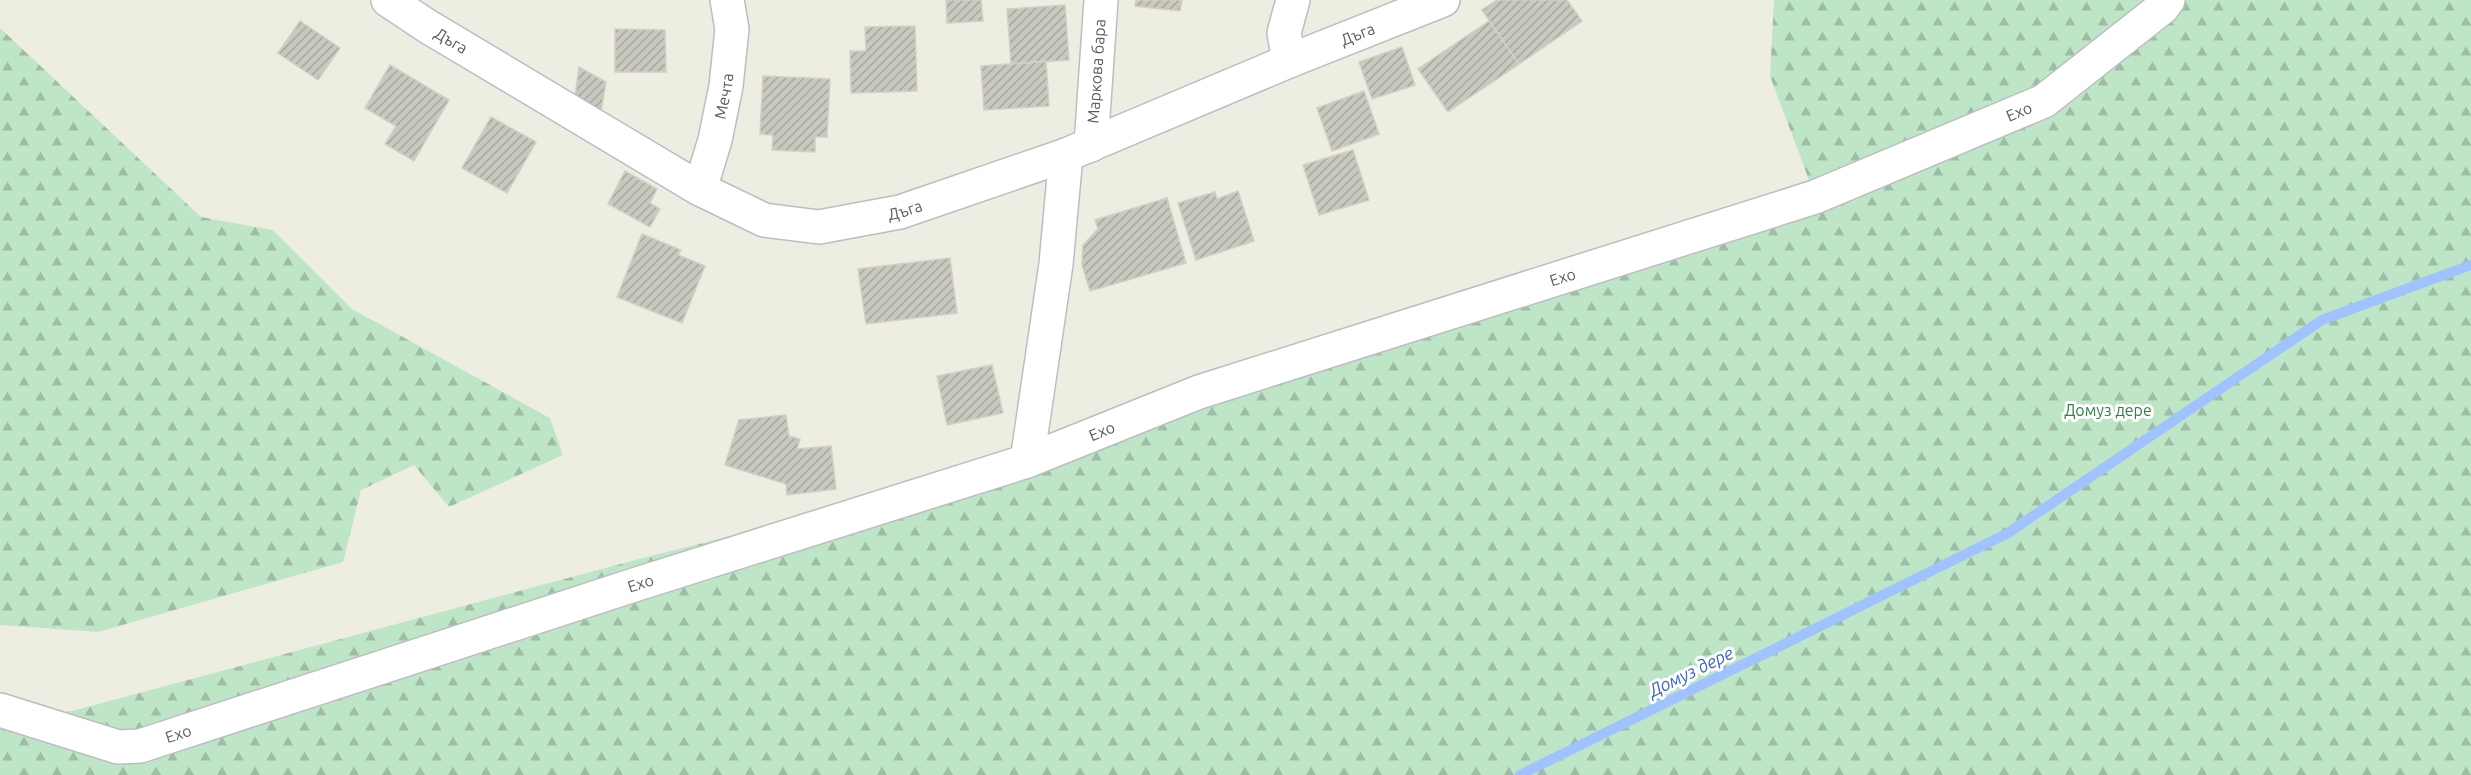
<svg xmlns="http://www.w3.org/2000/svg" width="2471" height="775" font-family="Ubuntu,sans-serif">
<defs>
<pattern id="forest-firs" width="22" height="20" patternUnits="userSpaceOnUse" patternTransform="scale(1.5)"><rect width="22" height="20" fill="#bee6c6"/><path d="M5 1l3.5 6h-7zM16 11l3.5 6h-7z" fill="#9dbea4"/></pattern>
<pattern id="building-hatch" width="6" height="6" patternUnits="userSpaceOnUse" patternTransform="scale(1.5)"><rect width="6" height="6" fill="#c8c8be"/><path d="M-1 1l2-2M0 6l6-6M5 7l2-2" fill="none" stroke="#a5a69e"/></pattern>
</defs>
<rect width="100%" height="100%" fill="#edede2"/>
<path fill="url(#forest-firs)" d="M1774 0H2471V775H0V716L72 711 639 559 1027 461 1815 196 1770 76Z
M0 28 201 217 273 230 352 309 550 418 563 455 449 507 414 465 361 490 343 562 98 632 0 625Z"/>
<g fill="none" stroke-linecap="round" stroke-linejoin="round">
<path stroke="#a0c2ff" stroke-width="10" d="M1520 775 2008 533 2322 320 2471 265"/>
</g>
<path fill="url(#building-hatch)" stroke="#d2d0c0" stroke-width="1.5" d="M946 0H981L983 21 947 23Z
M1136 0H1182L1180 11 1135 6Z
M1497 0H1567L1582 21 1519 64 1482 10Z
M1065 5 1069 60 1011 64 1007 9Z
M300 21 340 48 318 80 278 53Z
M1489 21 1519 64 1448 112 1418 69Z
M915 26 917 91 851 93 850 51H866L865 27Z
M615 29 665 30 666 72H615Z
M1402 47 1415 85 1372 99 1359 62Z
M1046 61 1049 106 984 110 981 66Z
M390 65 449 100 414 161 385 144 396 126 365 108Z
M579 67 606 82 601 112 575 97Z
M763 76 830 79 827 137H815V152L772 150 773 135 760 134Z
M1364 91 1379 134 1332 151 1317 108Z
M491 117 536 142 507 193 462 168Z
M1353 150 1369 200 1319 215 1303 165Z
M625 171 657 189 650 203 660 209 650 227 608 204Z
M1238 191 1254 241 1196 260 1178 203 1215 192 1217 199Z
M1167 198 1186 263 1090 291 1082 265 1083 245 1098 229 1095 220Z
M642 234 681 250 678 255 705 266 682 323 617 297Z
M950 258 957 313 866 324 858 269Z
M992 365 1003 413 947 425 937 376Z
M786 415 789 436 800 439 797 449 831 446 836 489 787 495 786 484 725 465 739 420Z"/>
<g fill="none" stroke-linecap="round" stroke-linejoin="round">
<g stroke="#bcbdc4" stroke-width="36">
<g id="street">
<path id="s1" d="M388 0 427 26 700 189 764 220 819 227 900 212 1066 155 1289 61 1443 0"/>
<path d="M1289 61 1284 33 1293 0"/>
<path id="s2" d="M1091 145 1101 0"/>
<path id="s3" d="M700 189 715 140 726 86 732 29 727 0"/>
<path d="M1027 461 1056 264 1066 155"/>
<path id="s4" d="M0 710 118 747 140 746 634 585 1027 461 1199 392 1815 197 2044 101 2163 7 2168 0"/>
</g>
</g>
<use href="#street" stroke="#fff" stroke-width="33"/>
</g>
<g text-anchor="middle" stroke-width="6" stroke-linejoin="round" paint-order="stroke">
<g font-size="16" fill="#5a5c63" stroke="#fff">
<text dy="6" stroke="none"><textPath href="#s1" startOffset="1065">Дъга</textPath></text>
<text dy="6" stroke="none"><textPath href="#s1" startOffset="75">Дъга</textPath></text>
<text dy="6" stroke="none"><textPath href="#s2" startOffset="74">Маркова бара</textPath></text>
<text dy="6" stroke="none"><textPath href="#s3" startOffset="96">Мечта</textPath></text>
<text dy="6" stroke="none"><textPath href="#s4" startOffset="2130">Ехо</textPath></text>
<text dy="6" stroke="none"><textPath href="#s1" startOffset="579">Дъга</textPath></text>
<text dy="6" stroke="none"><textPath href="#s4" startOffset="1644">Ехо</textPath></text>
<text dy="6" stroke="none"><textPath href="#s4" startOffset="1158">Ехо</textPath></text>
<text dy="6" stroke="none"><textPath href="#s4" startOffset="672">Ехо</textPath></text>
<text dy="6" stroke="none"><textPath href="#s4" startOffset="186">Ехо</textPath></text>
</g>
<g font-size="16" fill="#328247" stroke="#fff">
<text x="2108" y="416">Домуз дере</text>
</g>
<g font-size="18" font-style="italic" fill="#4165c4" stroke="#fff">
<text transform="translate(1691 672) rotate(-26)" y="6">Домуз дере</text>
</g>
</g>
</svg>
